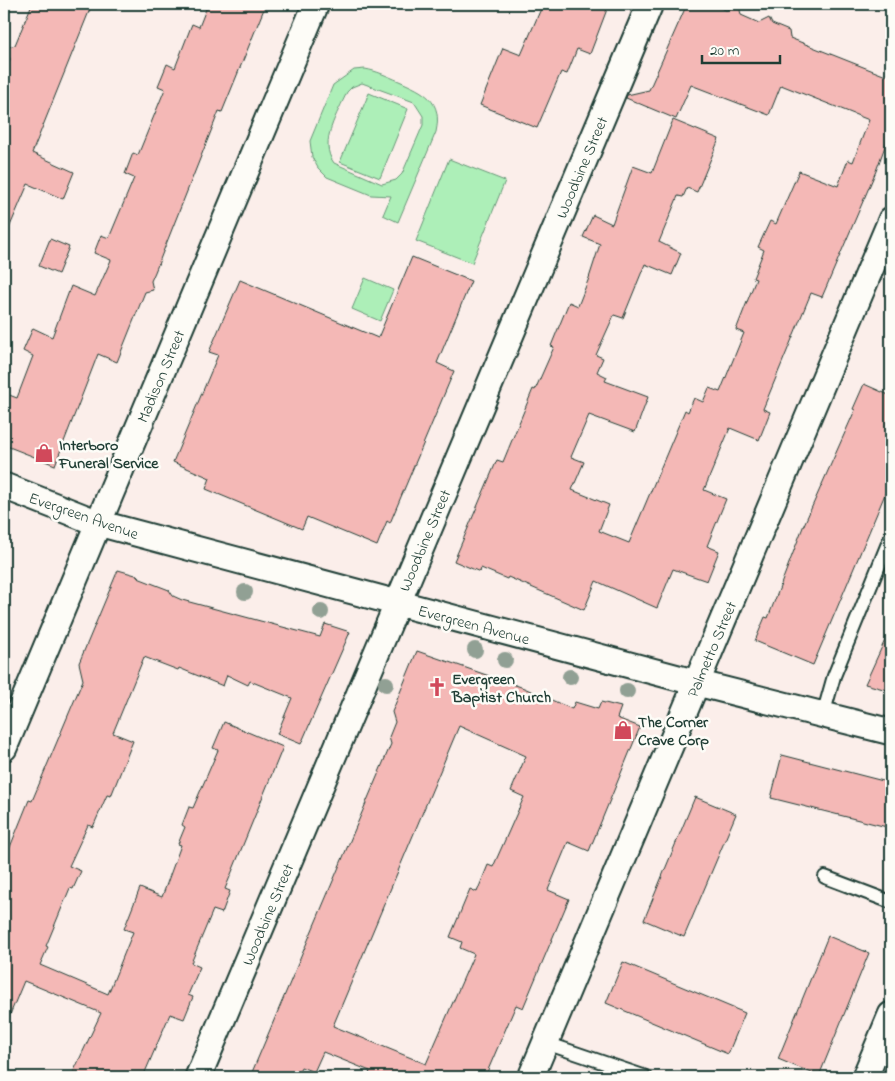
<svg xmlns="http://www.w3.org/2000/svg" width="895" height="1081" font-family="'Indie Flower',sans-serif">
<rect width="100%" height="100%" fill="#fbeeea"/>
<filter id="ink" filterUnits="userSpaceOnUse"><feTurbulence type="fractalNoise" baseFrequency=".02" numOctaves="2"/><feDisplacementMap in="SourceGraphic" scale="10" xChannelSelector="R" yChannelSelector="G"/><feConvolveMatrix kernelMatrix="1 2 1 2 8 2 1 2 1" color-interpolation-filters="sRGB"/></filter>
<g filter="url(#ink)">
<path fill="#adefb8" stroke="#669676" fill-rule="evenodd" d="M365 69C377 71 387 76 399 81 424 92 443 100 436 132L398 222 383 215 391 196 371 195 327 177 318 168 312 157 310 141 333 85 354 70ZM362 83 414 102 423 116V125L402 174 396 180 382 184 334 163C318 142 338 113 347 92L352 87Z
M369 93 408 109 380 178 340 162Z
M449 159 505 181 472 263 416 241Z
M365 278 393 290 380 321 352 309Z"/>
<path fill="#f4b8b6" stroke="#1f3d34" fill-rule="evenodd" d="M32 4H92L32 153 74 172 63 199 28 184 4 240V75L10 59 4 49 15 45Z
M208 4H266L222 112 219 111 155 272 151 281 153 290 145 292 117 362 98 354 55 465 4 445V393L17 398 33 356 23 351 33 328 52 337 71 286 95 296 111 260 94 253 101 235 109 238 134 178 125 174 133 153 138 155 165 89 158 86 167 64 175 68 192 24 199 27Z
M543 4H609L590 54 577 49 567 74 561 72 537 128 480 105 503 48 521 55Z
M687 4H711L726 10 739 5 741 15 759 23 769 18 772 24 789 31 790 38 886 76 891 68V130L876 171 822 297 811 293 763 409 770 412 759 440 730 428 704 490 726 499 707 546 719 551 707 581 673 569 657 608 596 581 584 610 508 577 507 579 481 568 480 572 454 561 497 460 503 462 533 389 535 390 554 347 551 346 569 302 578 306 589 278 600 244 583 237 593 215 612 224 633 166 652 173 673 120 719 139 697 192 687 188 683 197 678 196 659 242 681 253 672 275 645 264 623 318 614 315 596 355 603 358 597 372 607 377 605 381 648 397 635 432 589 415 571 457 584 462 572 490 609 505 599 531 629 543 685 410 688 412 694 398 703 402 709 388 720 392 744 333 736 330 756 279 753 278 764 250 758 247 770 221 776 224 799 171 838 186 848 160 853 162 869 120 781 85 769 115 691 85 676 119 626 98 627 95 649 90Z
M50 239 69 247 58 274 39 266Z
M412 257 471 281 437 363 454 371 390 523 387 521 377 546 307 517 302 529 206 489 210 478 173 462 218 355 209 352 240 280 378 338Z
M864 384 891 396V480L813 665 755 641 765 617 768 618 803 527 855 410 853 409Z
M118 570 139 576 138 578 169 590 173 596 182 600 320 637 325 624 350 632 301 744 277 734 292 698 250 681 248 685 227 675 223 686 179 668 178 670 144 657 113 733 133 741 111 796 107 795 93 827 88 825 69 866 81 871 73 889 70 888 46 946 48 947 40 965 108 994 133 932 124 929 140 888 162 897 181 845 178 844 185 827 182 825 189 807 193 808 218 750 213 748 224 722 283 747 225 889 230 891 222 913 213 910 191 963 200 967 188 995 193 997 184 1019 170 1014 143 1077H71L101 1013 24 981 4 1029V862L29 800 32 801 83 680 79 663Z
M891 627V691L865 684Z
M417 651 524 688 572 709 575 702 598 709 601 702 621 707 617 718 640 727 589 851 568 842 548 890 569 899 523 1008 516 1005 485 1077H368L370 1071 323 1052 314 1072 301 1067 296 1077H250L391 744 389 737 395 722 392 712ZM459 726 526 756 511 791 524 797 493 867 488 865 477 892 470 889 450 937 462 942 460 948 474 954 426 1064 333 1026Z
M782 755 891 783V828L771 798Z
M695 797 736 814 684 937 644 920Z
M828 936 869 953 819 1076 778 1059Z
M623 962 745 1013 728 1054 606 1003Z"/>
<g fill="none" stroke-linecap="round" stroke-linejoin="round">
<g stroke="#1f3d34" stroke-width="16">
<path id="service" d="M823 715 834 676 891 536
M825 877 891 902
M546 1043 646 1077"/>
</g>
<g stroke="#1f3d34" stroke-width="29">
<path id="minor" d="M4 486 98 523 697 683 891 732
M4 748 316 4
M198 1077 650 4
M531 1077 891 220
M865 1077 891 1015"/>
</g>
<use href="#service" stroke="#fdfcf7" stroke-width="12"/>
<use href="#minor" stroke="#fdfcf7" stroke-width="25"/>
</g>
<g fill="#91a094">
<circle cx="245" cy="592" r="8"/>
<circle cx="321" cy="612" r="8"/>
<circle cx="475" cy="650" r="8"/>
<circle cx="505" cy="660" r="8"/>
<circle cx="570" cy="677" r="8"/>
<circle cx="386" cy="684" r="8"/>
<circle cx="627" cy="691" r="8"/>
</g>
</g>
<defs>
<g id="shop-bare" transform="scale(1.5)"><path d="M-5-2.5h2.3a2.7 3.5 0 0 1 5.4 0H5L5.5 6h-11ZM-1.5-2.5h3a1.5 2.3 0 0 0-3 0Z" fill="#d1495b" stroke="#fdfcf7" stroke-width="2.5" paint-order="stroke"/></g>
<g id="church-bare" transform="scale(1.5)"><path d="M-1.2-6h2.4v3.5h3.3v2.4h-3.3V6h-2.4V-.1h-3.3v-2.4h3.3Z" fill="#d1495b" stroke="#fdfcf7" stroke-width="2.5" paint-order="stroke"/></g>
</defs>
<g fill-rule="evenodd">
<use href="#shop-bare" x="44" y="453"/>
<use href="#church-bare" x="437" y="687"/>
<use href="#shop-bare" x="623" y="730"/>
</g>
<g text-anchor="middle" stroke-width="5" stroke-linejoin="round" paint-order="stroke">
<g font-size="16" fill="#1f3d34" stroke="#fdfcf7">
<text transform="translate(581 167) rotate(-67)" y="6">Woodbine Street</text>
<text transform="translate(160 376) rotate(-67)" y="6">Madison Street</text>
<text transform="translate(84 515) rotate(19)" y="6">Evergreen Avenue</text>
<text transform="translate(424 540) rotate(-67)" y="6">Woodbine Street</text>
<text transform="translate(474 624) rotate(15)" y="6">Evergreen Avenue</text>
<text transform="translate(711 649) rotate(-67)" y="6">Palmetto Street</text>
<text transform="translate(267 914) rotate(-67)" y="6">Woodbine Street</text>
</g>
<g font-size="16" font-weight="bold" fill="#1f3d34" stroke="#fdfcf7" text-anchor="start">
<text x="59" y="450">Interboro<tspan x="59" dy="18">Funeral Service</tspan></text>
<text x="452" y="684">Evergreen<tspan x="452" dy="18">Baptist Church</tspan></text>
<text x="638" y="727">The Corner<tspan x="638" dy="18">Crave Corp</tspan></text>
</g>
</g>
<rect width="895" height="1081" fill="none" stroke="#fdfcf7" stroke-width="20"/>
<rect x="10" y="10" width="875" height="1061" fill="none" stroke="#1f3d34" stroke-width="2" filter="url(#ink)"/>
<path d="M702 55v8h78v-8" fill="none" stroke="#1f3d34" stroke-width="2.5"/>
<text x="710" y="55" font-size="15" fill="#1f3d34" stroke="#fdfcf7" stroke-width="4" paint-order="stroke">20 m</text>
</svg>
